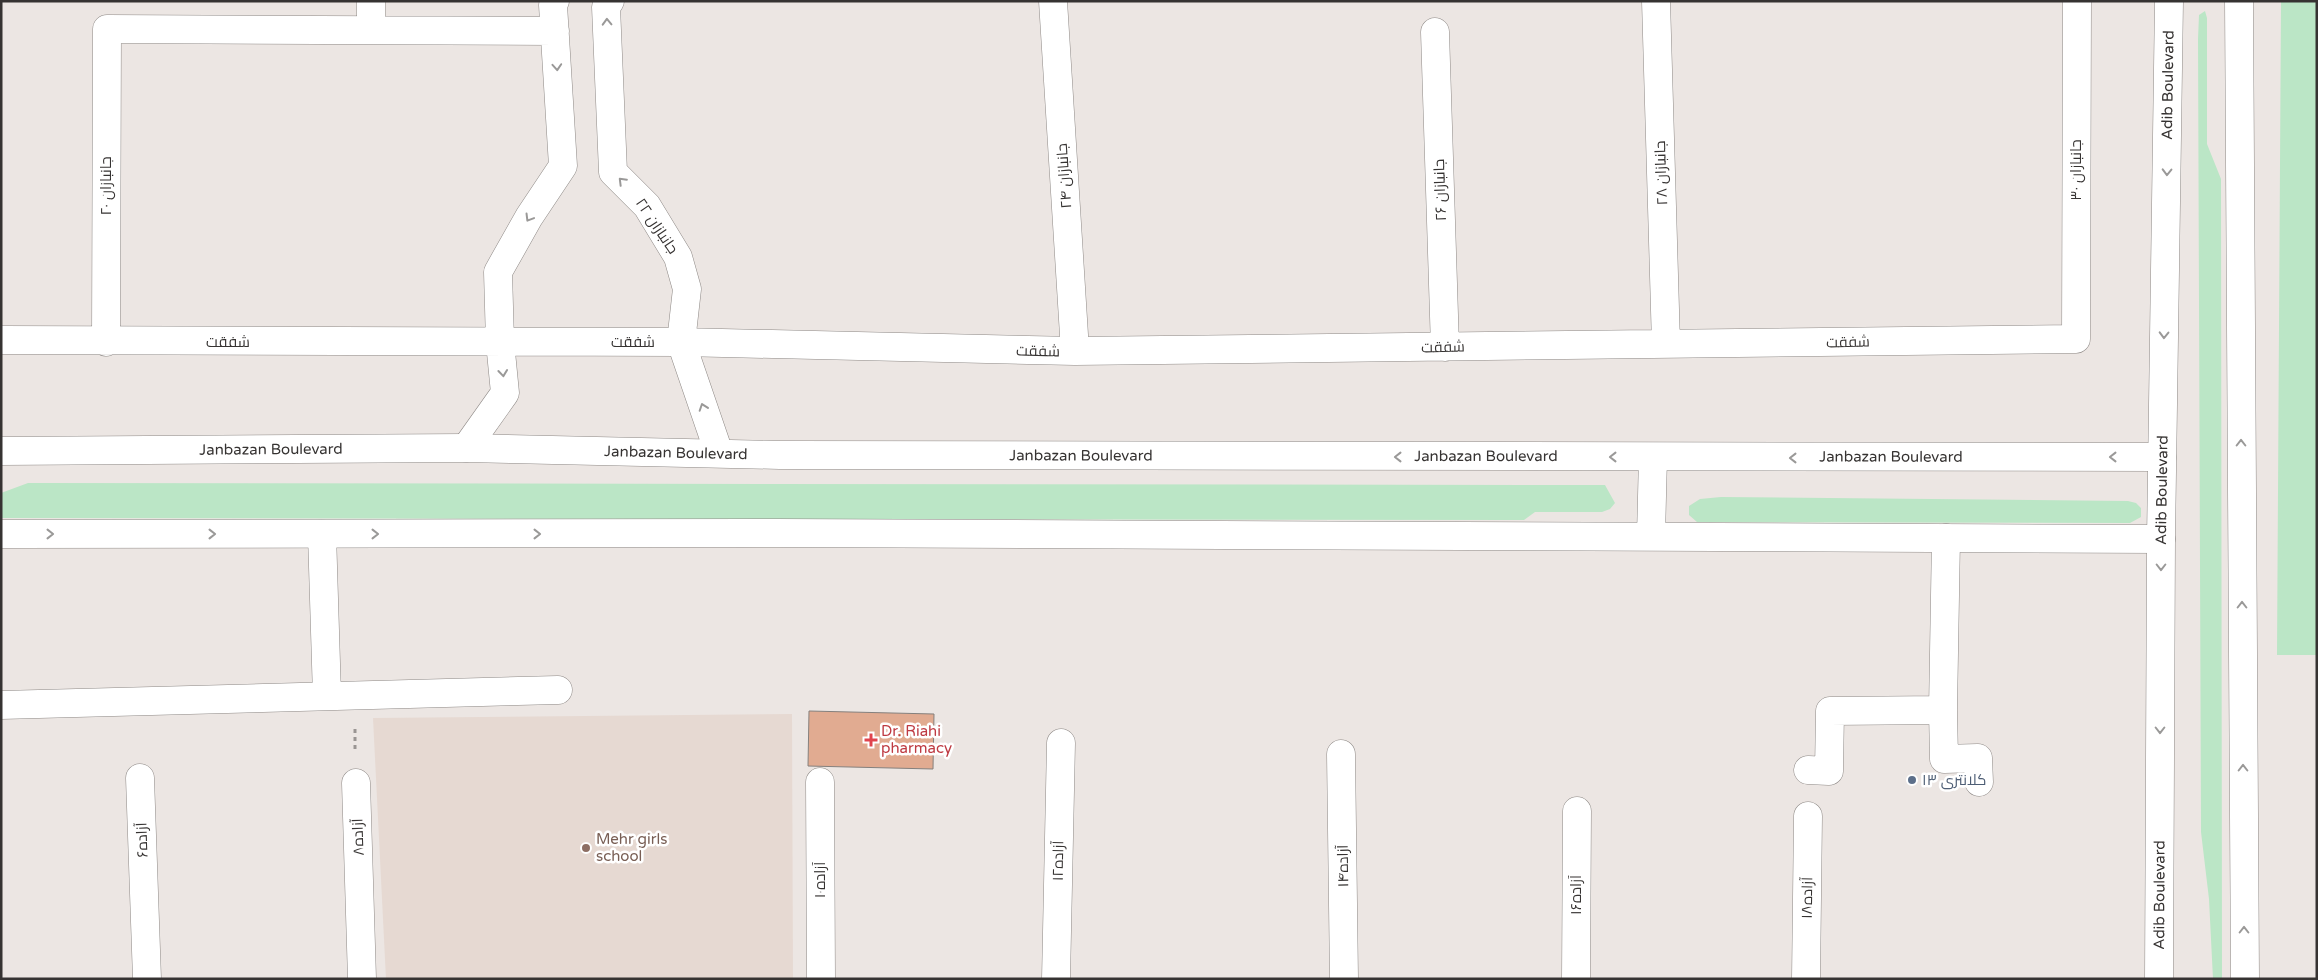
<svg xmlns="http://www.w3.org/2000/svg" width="2318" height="980" font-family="'Varela Round',Cairo,sans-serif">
<rect width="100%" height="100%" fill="#ece6e3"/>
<path fill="#e6d9d2" d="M792 714 793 979H386L373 718Z"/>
<path fill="#bbe6c6" d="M2281 1H2317V655H2277Z
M2205 11 2207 18V144L2221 179 2222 979H2213L2209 899 2201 832 2198 39 2199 15Z
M28 483 1605 485 1615 503 1610 509 1602 512H1535L1524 520 1 518V493Z
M1721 497 2128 501 2136 503 2141 508V517L2130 523 1697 522 1689 515V506L1700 499Z"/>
<path fill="#e1ab91" stroke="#85807d" d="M809 711 934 714 933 769 808 766Z"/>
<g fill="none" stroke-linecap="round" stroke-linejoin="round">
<g stroke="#8e8986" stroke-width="29">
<path id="minor" d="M610 1 606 7 613 172 647 206 678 257 687 289 681 342 719 453
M1053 1 1075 351
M1656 1 1666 344
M371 30V1
M1435 32 1445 347
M1 340 681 342 1075 351 2076 339 2077 1
M106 342 107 29 555 31
M466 448 505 393 500 342 498 272 529 217 563 166 553 5 555 1
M322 534 327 696
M1 705 558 690
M1943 710 1944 759 1978 758 1979 782
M1341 754 1344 979
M1808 770 1829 771 1830 711 1943 710 1946 538
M140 778 147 979
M820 782 821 979
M356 783 362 979
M1056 979 1061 743
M1576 979 1577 811
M1806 979 1808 816"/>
</g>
<g stroke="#8e8986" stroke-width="29">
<g id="major">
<path d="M2239 1 2245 979"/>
<path id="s1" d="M1 451 466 448 780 455 2162 457"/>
<path d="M1 534 779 533 2161 539"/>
<path d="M1651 536 1653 457"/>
<path id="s2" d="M2159 979 2161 539 2169 1"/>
</g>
</g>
<path stroke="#9a9593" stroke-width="3" stroke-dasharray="4 4" stroke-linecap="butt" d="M355 729V750"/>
<use href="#minor" stroke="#fff" stroke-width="28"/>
<use href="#major" stroke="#fff" stroke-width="28"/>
</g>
<defs><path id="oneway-chevron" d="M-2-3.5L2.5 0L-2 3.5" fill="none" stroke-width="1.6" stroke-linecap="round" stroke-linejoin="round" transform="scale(1.25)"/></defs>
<g stroke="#9a9998">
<use href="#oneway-chevron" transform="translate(607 22) rotate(-92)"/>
<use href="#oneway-chevron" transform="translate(557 67) rotate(86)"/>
<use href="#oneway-chevron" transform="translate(2167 172) rotate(91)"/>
<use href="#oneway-chevron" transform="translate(622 181) rotate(-135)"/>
<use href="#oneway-chevron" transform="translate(529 218) rotate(121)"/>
<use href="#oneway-chevron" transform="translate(2164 335) rotate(91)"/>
<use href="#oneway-chevron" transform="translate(503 373) rotate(84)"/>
<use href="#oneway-chevron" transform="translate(703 407) rotate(-109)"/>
<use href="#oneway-chevron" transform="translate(2241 443) rotate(-90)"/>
<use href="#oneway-chevron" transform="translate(1398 457) rotate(-180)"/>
<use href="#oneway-chevron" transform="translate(1613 457) rotate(-180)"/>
<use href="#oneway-chevron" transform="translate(2113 457) rotate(180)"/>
<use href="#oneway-chevron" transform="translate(1793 458) rotate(-180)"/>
<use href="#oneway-chevron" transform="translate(50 534)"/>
<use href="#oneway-chevron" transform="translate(212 534)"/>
<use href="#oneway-chevron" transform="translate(375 534)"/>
<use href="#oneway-chevron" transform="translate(537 534)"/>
<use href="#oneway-chevron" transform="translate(2161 567) rotate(90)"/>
<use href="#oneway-chevron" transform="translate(2242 605) rotate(-90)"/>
<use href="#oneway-chevron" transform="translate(2160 730) rotate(90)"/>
<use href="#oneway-chevron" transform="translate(2243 768) rotate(-90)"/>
<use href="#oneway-chevron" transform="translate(2244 930) rotate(-90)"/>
</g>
<path fill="#e0444e" stroke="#fff" stroke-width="2" d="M868.5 732.5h5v5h5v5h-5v5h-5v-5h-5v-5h5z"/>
<circle fill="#5c6f8a" stroke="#fff" stroke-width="2" cx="1912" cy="780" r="5"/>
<circle fill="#8d6e63" stroke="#fff" stroke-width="2" cx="586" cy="848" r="5"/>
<g text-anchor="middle" stroke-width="5" stroke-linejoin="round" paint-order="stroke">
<g font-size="15" fill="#363332" stroke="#fff">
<text dy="5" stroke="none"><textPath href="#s2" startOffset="894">Adib Boulevard</textPath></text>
<text transform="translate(2076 170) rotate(-90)" y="5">جانبازان ۳۰</text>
<text transform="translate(1661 173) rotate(-92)" y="5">جانبازان ۲۸</text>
<text transform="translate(1064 176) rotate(-94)" y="5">جانبازان ۲۴</text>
<text transform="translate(106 186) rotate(-90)" y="5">جانبازان ۲۰</text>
<text transform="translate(1440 190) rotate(-92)" y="5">جانبازان ۲۶</text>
<text transform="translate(657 226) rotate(56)" y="5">جانبازان ۲۲</text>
<text x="228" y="347">شفقت</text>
<text x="633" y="347">شفقت</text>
<text transform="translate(1848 342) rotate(-1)" y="5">شفقت</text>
<text transform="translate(1443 347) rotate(-1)" y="5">شفقت</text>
<text transform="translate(1038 351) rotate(1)" y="5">شفقت</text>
<text dy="5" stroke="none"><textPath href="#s1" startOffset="270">Janbazan Boulevard</textPath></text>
<text dy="5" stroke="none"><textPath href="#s1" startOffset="675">Janbazan Boulevard</textPath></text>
<text dy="5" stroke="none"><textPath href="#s1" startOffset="1080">Janbazan Boulevard</textPath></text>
<text dy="5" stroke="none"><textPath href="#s1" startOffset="1485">Janbazan Boulevard</textPath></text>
<text dy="5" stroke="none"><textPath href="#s1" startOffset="1890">Janbazan Boulevard</textPath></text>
<text dy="5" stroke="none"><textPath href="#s2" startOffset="489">Adib Boulevard</textPath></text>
<text transform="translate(358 837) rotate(-92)" y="5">آزاده۸</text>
<text transform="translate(142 840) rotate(-92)" y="5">آزاده۶</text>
<text transform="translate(1058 861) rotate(-89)" y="5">آزاده۱۲</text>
<text transform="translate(1343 866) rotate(-91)" y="5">آزاده۱۴</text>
<text transform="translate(820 880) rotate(-90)" y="5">آزاده۱۰</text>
<text transform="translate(1576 895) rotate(-90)" y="5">آزاده۱۶</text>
<text dy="5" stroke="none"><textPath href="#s2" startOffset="84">Adib Boulevard</textPath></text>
<text transform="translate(1807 898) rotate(-89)" y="5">آزاده۱۸</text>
</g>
<g font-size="15" fill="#be3a42" stroke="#fff" text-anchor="start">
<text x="881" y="736">Dr. Riahi<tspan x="881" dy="17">pharmacy</tspan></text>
</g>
<g font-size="15" fill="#4e5e75" stroke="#fff" text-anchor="start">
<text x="1922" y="785">کلانتری ۱۳</text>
</g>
<g font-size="15" fill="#785e54" stroke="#fff" text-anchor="start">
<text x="596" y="844">Mehr girls<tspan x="596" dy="17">school</tspan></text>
</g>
</g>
<rect width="2318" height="980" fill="none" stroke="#363332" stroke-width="5"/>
</svg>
